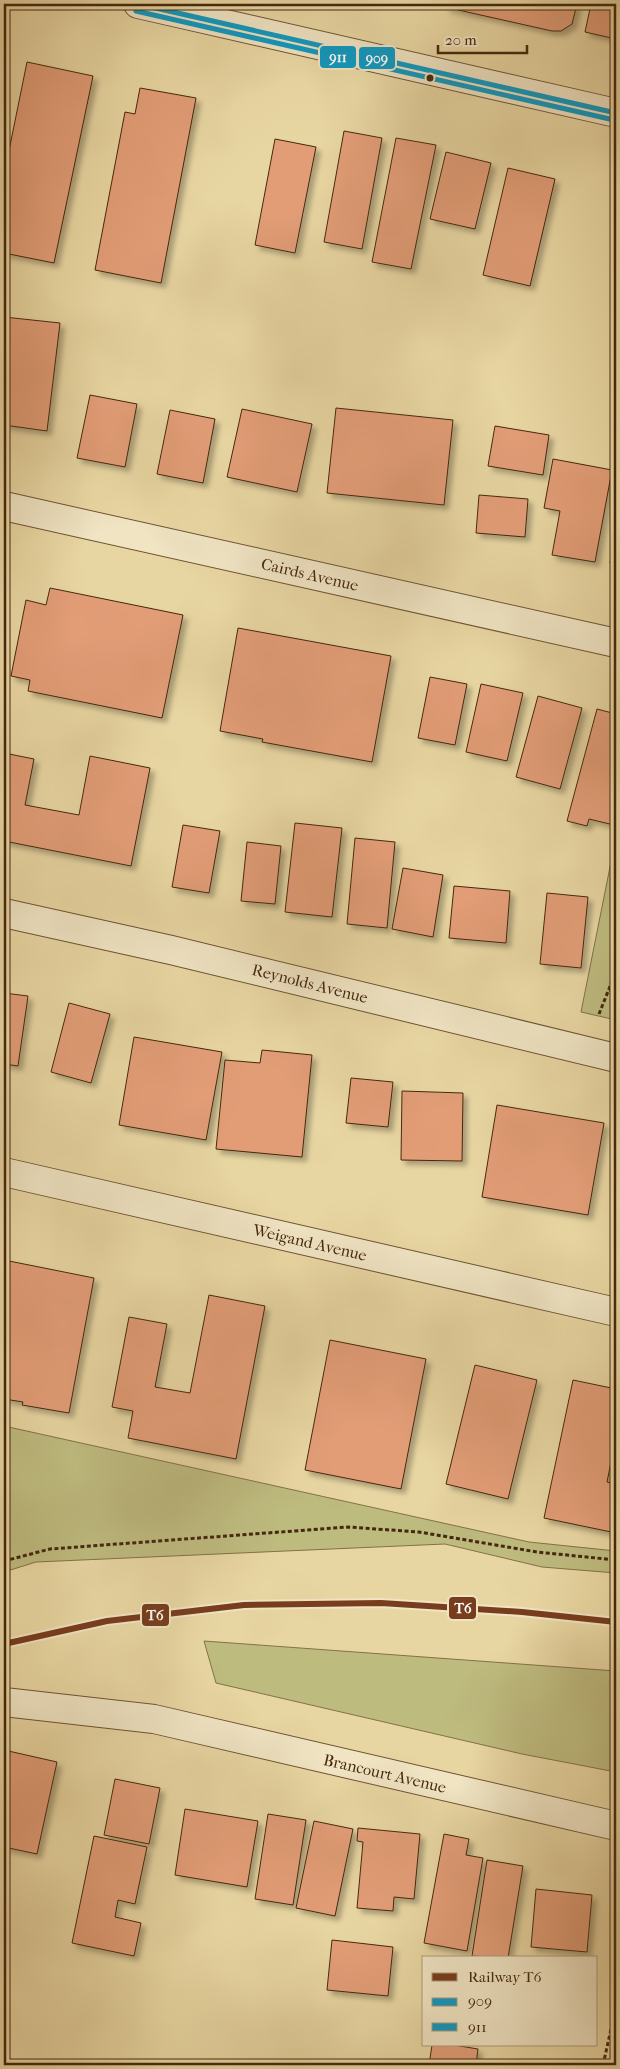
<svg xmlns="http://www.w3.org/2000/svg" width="620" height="2069" font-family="'IM FELL French Canon',serif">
<defs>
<filter id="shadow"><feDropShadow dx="4.5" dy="4.5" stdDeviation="2.5" flood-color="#0004"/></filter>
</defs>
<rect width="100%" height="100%" fill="#e8d6a2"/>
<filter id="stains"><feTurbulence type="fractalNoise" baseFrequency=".004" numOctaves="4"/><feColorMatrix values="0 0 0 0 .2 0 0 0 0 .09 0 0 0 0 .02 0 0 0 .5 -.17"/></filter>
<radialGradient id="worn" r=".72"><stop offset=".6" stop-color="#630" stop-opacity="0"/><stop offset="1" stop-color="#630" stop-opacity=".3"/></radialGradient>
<path fill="#bebb7f" stroke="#827246" d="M616 837V1020L581 1012Z
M4 1426 529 1542 616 1551V1573L542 1567 445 1544 36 1562 4 1572Z
M204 1641 616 1671V1772L522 1754 216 1683Z"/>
<path fill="#e29d77" stroke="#45280e" filter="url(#shadow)" d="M446 4H577L572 24 561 31H552L445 7Z
M591 4H616V39L585 32Z
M27 62 93 76 54 263 4 253V175Z
M140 88 196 98 161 283 95 270 125 112 135 114Z
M344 131 382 138 362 249 324 242Z
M396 138 436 145 411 269 372 262Z
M275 139 316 147 295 253 255 245Z
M446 152 491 163 475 229 430 219Z
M508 168 555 179 530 286 483 275Z
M4 317 60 323 47 431 4 425Z
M90 395 137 404 125 467 77 458Z
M336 408 453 420 444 505 327 493Z
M242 409 312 424 297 492 227 477Z
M170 410 215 419 203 483 157 474Z
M495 426 549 435 543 475 488 466Z
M553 459 612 470 595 562 552 555 560 511 544 508Z
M479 495 528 499 525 537 476 533Z
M616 524V564L610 563Z
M50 588 183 615 162 718 28 691 30 680 11 676 26 600 46 605Z
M238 628 391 656 372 762 262 742 263 739 220 731Z
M430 677 467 684 455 745 418 738Z
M481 684 523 693 507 761 466 752Z
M538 696 582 708 560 789 516 777Z
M597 709 616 714V816L614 825 589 819 587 826 567 821Z
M4 753 34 759 25 805 79 815 90 756 150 768 131 866 4 841Z
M295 823 342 828 332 917 285 912Z
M183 825 220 831 209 893 172 887Z
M355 838 395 842 387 928 347 924Z
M247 842 281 846 275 904 241 901Z
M403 868 443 875 433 937 392 929Z
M454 886 510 891 506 943 449 938Z
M547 893 588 897 581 968 540 964Z
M4 993 28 996 18 1066 4 1064Z
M69 1003 110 1014 91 1083 51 1072Z
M134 1037 222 1052 206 1140 119 1125Z
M262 1050 312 1055 302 1157 216 1149 225 1060 260 1063Z
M351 1078 393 1082 388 1127 346 1123Z
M402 1091 463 1093 462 1161 401 1160Z
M497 1105 604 1123 588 1215 482 1197Z
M4 1260 94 1278 69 1413 22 1405 23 1402 4 1399Z
M209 1295 265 1306 236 1459 128 1438 133 1411 112 1407 129 1317 167 1324 155 1387 190 1393Z
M330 1340 426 1359 401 1489 305 1470Z
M475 1365 537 1380 508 1499 446 1484Z
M573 1380 616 1389V1437L607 1482 616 1484V1533L544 1518Z
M4 1750 57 1762 37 1854 4 1847 6 1829H4Z
M115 1779 160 1788 149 1844 104 1835Z
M185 1809 258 1821 247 1887 175 1875Z
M268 1814 306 1820 293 1905 255 1899Z
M314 1821 353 1829 335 1916 296 1908Z
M358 1828 420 1834 414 1899 394 1897 393 1911 357 1908 363 1842 357 1841Z
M444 1834 469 1839 466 1855 483 1858 467 1951 424 1943Z
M94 1836 147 1847 135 1904 118 1900 115 1917 141 1923 134 1956 72 1943Z
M487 1860 523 1866 508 1958 472 1956Z
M536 1889 592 1895 587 1952 531 1947Z
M332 1940 393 1947 388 1996 327 1990Z
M432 2045H454L478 2049 476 2065H429Z"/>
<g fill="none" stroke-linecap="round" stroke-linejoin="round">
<g stroke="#6e5433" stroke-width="30">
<path id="minor" d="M138 4 616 113
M4 506 616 643
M4 913 171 950 616 1058
M4 1172 616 1312
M4 1702 154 1719 616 1826"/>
</g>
<path stroke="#45280e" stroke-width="3" stroke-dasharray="4 2.5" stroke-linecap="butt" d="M609 990 616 991
M599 1014 611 984 616 965
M4 1561 50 1549 348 1527 419 1532 537 1552 616 1560
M603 2065 616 2007"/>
<use href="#minor" stroke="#f0e4c3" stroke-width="28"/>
<g stroke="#f0e4c3" stroke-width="9">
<path id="bus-1" d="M138 4 616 113"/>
</g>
<g stroke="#f0e4c3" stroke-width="9">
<path id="bus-2" d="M136 11 614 120"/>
</g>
<use href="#bus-1" stroke="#0e99c2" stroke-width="5"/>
<use href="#bus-2" stroke="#0e99c2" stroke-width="5"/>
<g stroke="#f0e4c3" stroke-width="10">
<path id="rail-1" d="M4 1644 107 1621 244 1605 381 1603 522 1612 616 1622"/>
</g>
<use href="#rail-1" stroke="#783d1d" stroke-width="6"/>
</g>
<circle fill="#45280e" stroke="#f0e4c3" stroke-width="2" cx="430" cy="78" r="4.5"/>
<g text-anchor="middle" stroke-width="4" stroke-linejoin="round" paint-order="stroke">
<g font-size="16" fill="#45280e" stroke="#f0e4c3">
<text transform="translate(310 574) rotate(13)" y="6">Cairds Avenue</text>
<text transform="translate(310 983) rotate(14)" y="6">Reynolds Avenue</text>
<text transform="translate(310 1242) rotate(13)" y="6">Weigand Avenue</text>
<text transform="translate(385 1773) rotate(13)" y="6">Brancourt Avenue</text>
</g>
</g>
<g stroke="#f0e4c3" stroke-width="2">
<rect x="319" y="45" width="38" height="24" rx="5" fill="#0e99c2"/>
<rect x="358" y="46" width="38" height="24" rx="5" fill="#0e99c2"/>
<rect x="448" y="1596" width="29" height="24" rx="5" fill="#783d1d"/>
<rect x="141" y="1603" width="29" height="24" rx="5" fill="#783d1d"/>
</g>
<g font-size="14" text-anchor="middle" font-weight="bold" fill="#fff">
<text x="338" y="62">911</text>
<text x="377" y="63">909</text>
<text x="463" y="1613">T6</text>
<text x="155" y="1620">T6</text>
</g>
<rect width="620" height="2069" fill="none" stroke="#e8d6a2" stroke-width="20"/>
<rect x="5" y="5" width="610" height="2059" fill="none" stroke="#45280e" stroke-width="2.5"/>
<rect x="10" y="10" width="600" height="2049" fill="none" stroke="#45280e"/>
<rect x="422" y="1956" width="175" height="90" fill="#f0e4c3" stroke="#ac997b"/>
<rect x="432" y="1973" width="25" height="8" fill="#783d1d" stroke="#ac997b"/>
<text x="468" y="1982" font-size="15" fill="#45280e">Railway T6</text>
<rect x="432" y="1998" width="25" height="8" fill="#0e99c2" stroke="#ac997b"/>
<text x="468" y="2006" font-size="15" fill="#45280e">909</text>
<rect x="432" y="2023" width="25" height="8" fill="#0e99c2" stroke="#ac997b"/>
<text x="468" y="2032" font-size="15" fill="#45280e">911</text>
<path d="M438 45v8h89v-8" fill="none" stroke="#45280e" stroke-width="2.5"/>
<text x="445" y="45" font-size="15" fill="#45280e" stroke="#f0e4c3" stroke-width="4" paint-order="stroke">20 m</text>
<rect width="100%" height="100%" filter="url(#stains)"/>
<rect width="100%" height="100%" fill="url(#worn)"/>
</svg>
